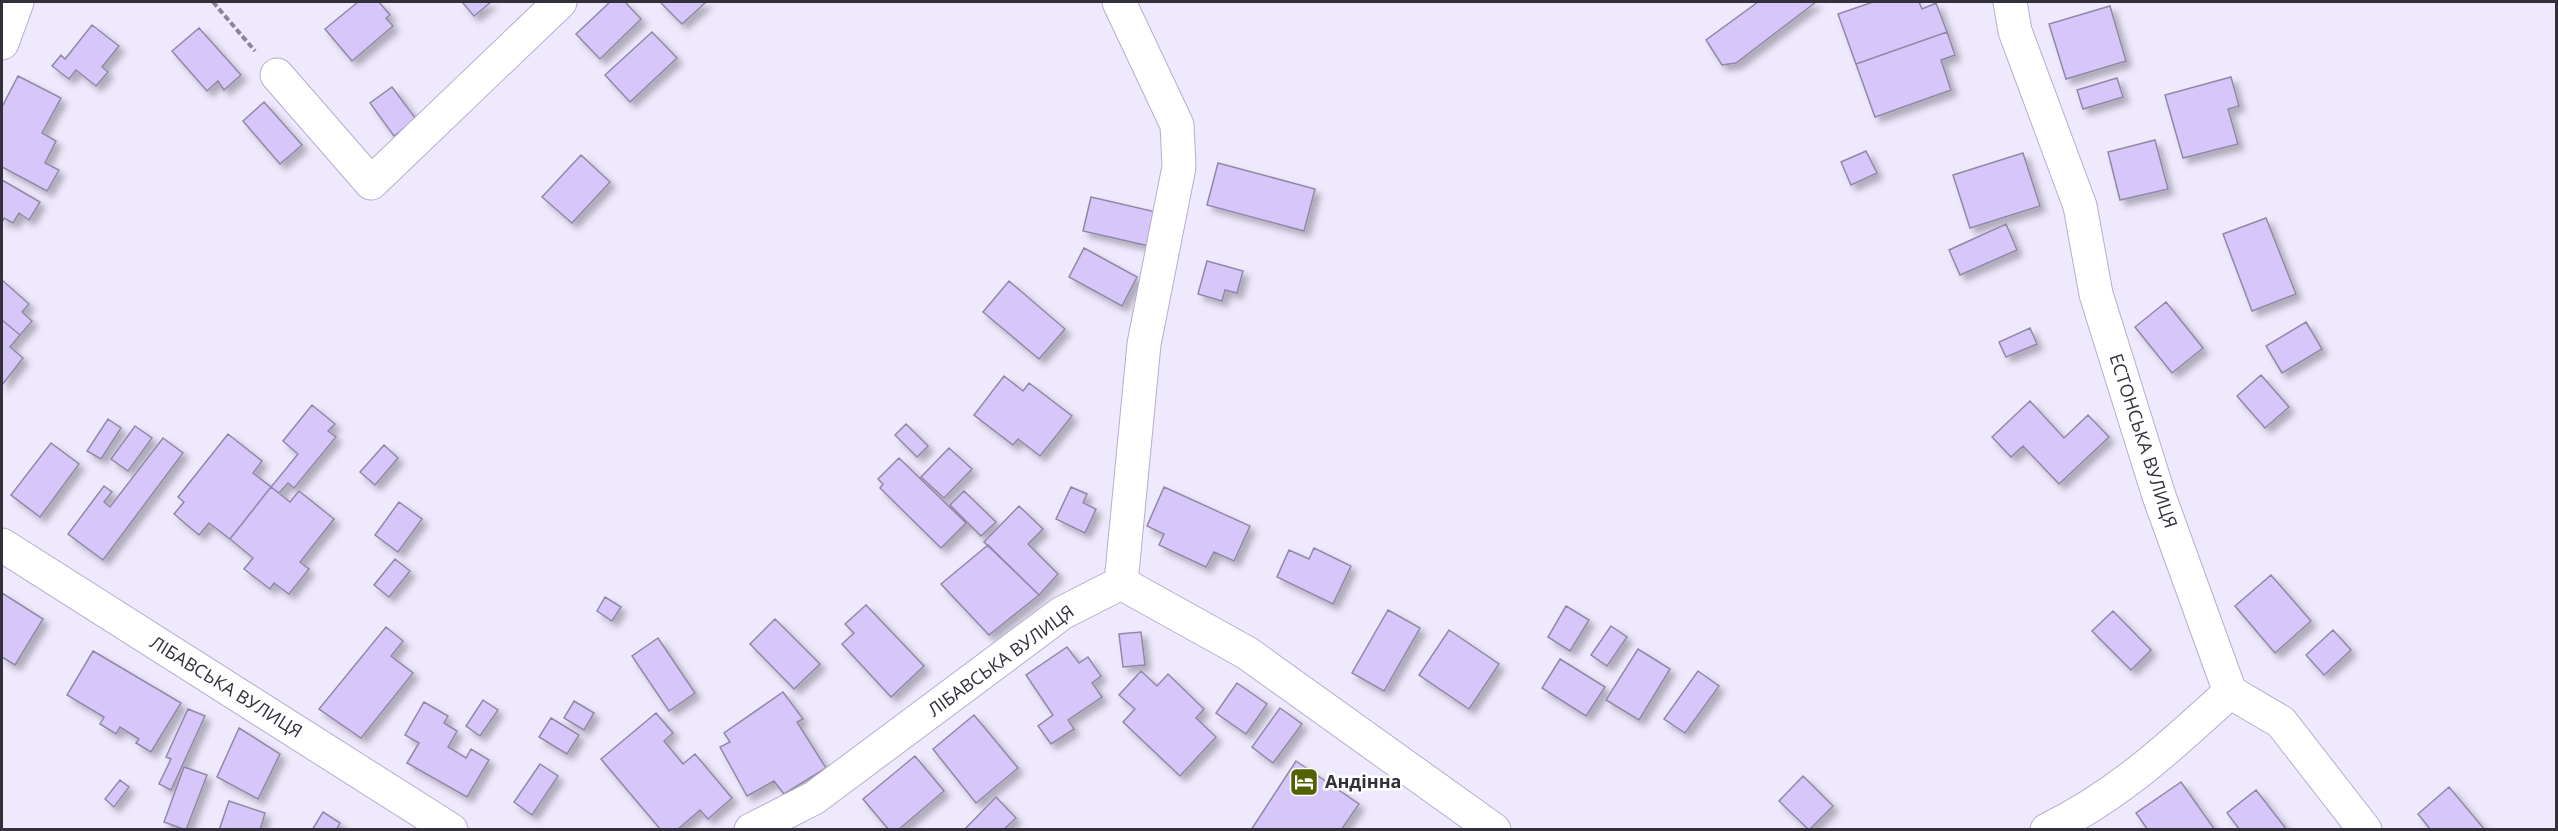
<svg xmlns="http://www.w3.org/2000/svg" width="2558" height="831" font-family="'Open Sans',sans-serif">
<defs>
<filter id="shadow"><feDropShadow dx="5.5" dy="5.5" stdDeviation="3" flood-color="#0004"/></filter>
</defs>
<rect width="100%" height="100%" fill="#efe9fd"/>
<path fill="#d6c6fa" stroke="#9188a6" stroke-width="1.5" filter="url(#shadow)" d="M358 2H379L390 15 386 18 393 26 352 61 325 29Z
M462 2H491L474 16Z
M610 2H625L641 19 600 59 576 34Z
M660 2H706L682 24Z
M1758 2H1816L1736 63 1722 65 1706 40Z
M1873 2H1919L1922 9 1936 3 1947 32 1856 64 1838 14Z
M2110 6 2126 61 2066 79 2049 24Z
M92 25 119 46 102 67 108 72 96 86 76 70 69 79 52 66 61 55 65 59Z
M199 28 241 75 224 90 218 81 207 91 172 51Z
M652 32 677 58 630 102 605 75Z
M1947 32 1955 55 1941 60 1951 90 1875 117 1856 64Z
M18 76 61 98 42 133 56 141 45 163 59 170 47 191 2 167V107Z
M2231 77 2239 106 2228 109 2238 144 2183 158 2165 95Z
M2117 78 2123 97 2083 109 2077 90Z
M392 87 416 119 394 136 370 103Z
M264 102 302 145 280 164 243 121Z
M2155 140 2168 189 2120 200 2108 152Z
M1866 151 1877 173 1851 185 1841 162Z
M2023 153 2040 206 1970 228 1953 175Z
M581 155 610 182 572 223 542 197Z
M1218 163 1315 189 1304 231 1207 205Z
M2 180 40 202 29 220 19 213 13 223 4 218 2 223Z
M1091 197 1156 212 1149 246 1083 231Z
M2266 218 2296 294 2252 311 2223 234Z
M2006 224 2017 250 1960 275 1949 250Z
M1084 248 1137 277 1122 306 1069 277Z
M1207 261 1243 271 1237 293 1225 290 1222 301 1198 294Z
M2 280 29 304 22 312 32 321 20 335 2 320Z
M1009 281 1065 329 1039 359 983 312Z
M2166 302 2203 348 2172 373 2135 327Z
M2 320 20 335 10 347 23 358 2 385Z
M2306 322 2322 349 2282 373 2266 346Z
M2030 328 2037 344 2006 357 1999 342Z
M2261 375 2289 407 2265 428 2237 396Z
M1004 376 1023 391 1029 383 1072 416 1040 456 1018 439 1013 445 974 415Z
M2030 401 2064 438 2088 415 2109 437 2059 484 2023 446 2011 457 1992 437Z
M312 405 335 424 328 431 336 437 294 488 288 483 279 493 271 487 298 454 283 441Z
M108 419 121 428 101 459 87 451Z
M906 424 928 446 917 457 895 435Z
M135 426 152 438 128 471 111 459Z
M228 434 262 461 253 473 271 487 230 539 209 523 199 535 174 514 184 502 178 497Z
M163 438 183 453 103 560 68 534 104 486 112 492 104 502 110 507Z
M51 443 79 464 40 517 11 495Z
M384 445 398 458 375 485 360 472Z
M949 448 972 469 944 498 921 477Z
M899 458 966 523 941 548 880 488 883 484 878 479Z
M271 487 290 502 299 491 334 519 300 562 309 569 289 594 274 583 270 589 244 569 253 558 230 539Z
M1071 487 1087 494 1083 503 1096 509 1085 533 1056 519Z
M1164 487 1250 526 1234 561 1214 552 1206 567 1159 545 1164 534 1147 526Z
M964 491 996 522 981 536 950 505Z
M399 502 422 519 398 552 375 535Z
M1019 506 1043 529 1028 544 1058 574 1039 595 984 542Z
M988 545 1039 595 989 635 941 584Z
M1314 548 1351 566 1333 604 1277 577 1289 550 1309 559Z
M395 559 410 571 389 597 374 585Z
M2271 575 2311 621 2275 653 2235 606Z
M2 593 43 619 15 665 2 657Z
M605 597 621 607 612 621 597 611Z
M866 605 924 666 891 697 842 644 854 633 845 624Z
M1566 606 1589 620 1570 651 1548 637Z
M1388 610 1420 628 1384 691 1352 673Z
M2113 611 2151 650 2131 670 2092 631Z
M775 619 820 664 794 689 750 644Z
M1611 626 1627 637 1607 666 1591 655Z
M386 627 403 641 391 656 413 673 361 738 319 709Z
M1449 630 1499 664 1469 709 1419 675Z
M2333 630 2351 650 2324 675 2306 655Z
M1141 632 1145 665 1123 667 1119 634Z
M658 638 695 693 669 711 632 656Z
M1067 647 1079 663 1088 657 1101 676 1092 683 1102 697 1068 720 1074 729 1051 744 1038 726 1053 715 1026 675Z
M1638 649 1670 669 1639 720 1606 700Z
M93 651 181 703 151 752 136 743 139 739 120 727 116 734 100 724 104 717 67 695Z
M1560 659 1605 687 1586 716 1542 688Z
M1141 671 1157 686 1168 674 1204 709 1196 718 1216 737 1180 776 1123 722 1135 709 1119 695Z
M1698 671 1719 686 1685 733 1664 719Z
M1237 683 1267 704 1246 734 1216 713Z
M783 692 803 719 797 722 826 768 784 794 774 781 747 796 720 747 730 742 724 733Z
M483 700 498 710 480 736 466 726Z
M574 701 594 713 584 730 564 718Z
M424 702 448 716 444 723 457 731 448 747 466 758 471 749 489 760 467 797 407 763 419 743 405 735Z
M1280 708 1302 724 1273 763 1252 747Z
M188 709 205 716 171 790 159 784 171 759 166 757Z
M656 713 673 733 664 741 683 764 695 754 732 798 708 819 700 810 677 830H661L601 759Z
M974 715 1018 768 976 803 933 749Z
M551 718 579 735 567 754 539 737Z
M239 728 280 754 258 799 217 777Z
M915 756 944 791 898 830H889L863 799Z
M1296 761 1359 804 1341 830H1251Z
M540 764 558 776 532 815 514 802Z
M184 767 207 775 186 830 164 822Z
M1803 776 1833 806 1809 830 1779 801Z
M120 780 129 787 114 807 105 799Z
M2181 782 2215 830H2148L2136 813Z
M2449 787 2485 830H2431L2418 814Z
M2256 790 2287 830H2240L2227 813Z
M996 797 1016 818 1003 830H964Z
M229 801 265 813 260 830H219Z
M323 812 340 823 336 830H312Z"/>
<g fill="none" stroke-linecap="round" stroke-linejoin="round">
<g stroke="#b7adcd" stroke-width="35">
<path id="minor" d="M1119 2 1177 125 1179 167 1144 344 1121 583
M2010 2 2015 31 2080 206 2096 294 2159 496 2230 692 2281 722 2365 830
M2 43 17 2
M277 75 371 183 560 2
M2 545 451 830
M751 830 814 798 1062 613 1121 583 1247 653 1494 830
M2047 830C2119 795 2172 745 2230 692"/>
</g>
<path stroke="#8b8695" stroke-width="4" stroke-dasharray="6 3" stroke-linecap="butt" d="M213 2 255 51"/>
<use href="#minor" stroke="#fff" stroke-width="33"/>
</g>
<defs>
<g id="hotel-square" transform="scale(1.5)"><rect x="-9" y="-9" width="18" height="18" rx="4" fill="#536102" stroke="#fff"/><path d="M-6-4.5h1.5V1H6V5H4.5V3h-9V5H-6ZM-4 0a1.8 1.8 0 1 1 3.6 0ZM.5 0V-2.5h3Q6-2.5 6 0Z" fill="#fff"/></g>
</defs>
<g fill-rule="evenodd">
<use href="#hotel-square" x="1304" y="782"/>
</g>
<g text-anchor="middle" stroke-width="5" stroke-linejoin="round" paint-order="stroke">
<g font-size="18" fill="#332f3b" stroke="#fff">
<text transform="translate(2143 441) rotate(72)" y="6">ЕСТОНСЬКА ВУЛИЦЯ</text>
<text transform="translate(1001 661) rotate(-36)" y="6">ЛІБАВСЬКА ВУЛИЦЯ</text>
<text transform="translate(226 687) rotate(32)" y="6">ЛІБАВСЬКА ВУЛИЦЯ</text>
</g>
<g font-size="18" font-weight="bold" fill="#332f3b" stroke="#fff" text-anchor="start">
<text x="1325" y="788">Андінна</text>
</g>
</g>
<rect width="2558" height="831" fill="none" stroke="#332f3b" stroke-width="6"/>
</svg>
